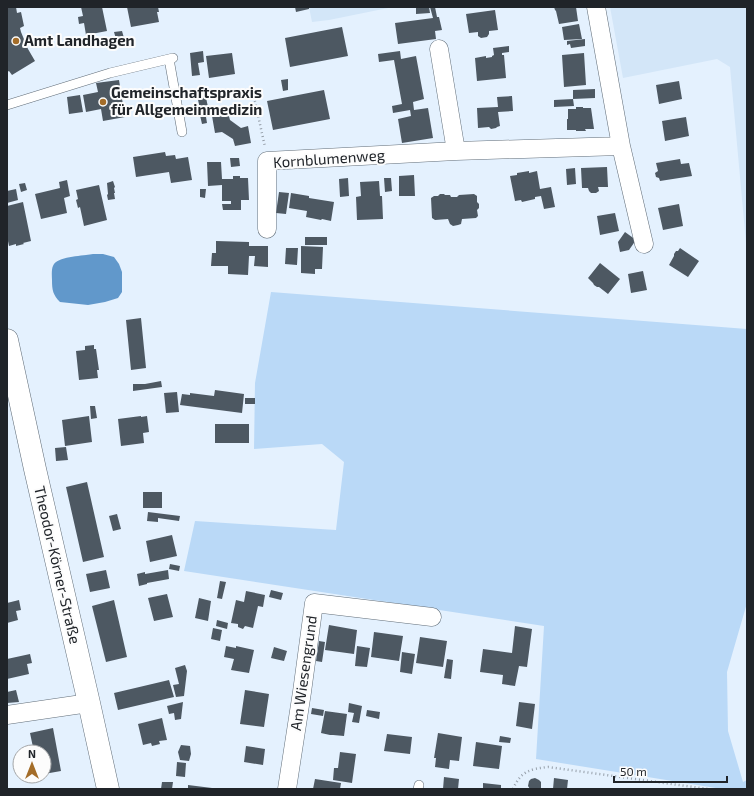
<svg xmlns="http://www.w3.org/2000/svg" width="754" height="796" font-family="'Exo 2',sans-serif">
<rect width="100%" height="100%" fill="#e4f1fe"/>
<path fill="#d3e6f8" d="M309 7H393L329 20 312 22Z
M610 7H747V254L730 67 717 59 623 78Z"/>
<path fill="#bad9f7" d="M271 292 747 329V603L727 672 728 731 743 782 747 780V789H722L536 759 544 626 184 571 195 521 336 530 344 462 322 444 254 449 255 383Z"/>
<path fill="#6198cb" d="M93 254H103L114 257 119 264 122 272V292L118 298 105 302 88 305 60 302C53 295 52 290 52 280 52 275 51 268 54 264 61 256 83 256 93 254Z"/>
<path fill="#4d5862" d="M7 7H16L17 13 21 12 24 26 20 28 21 32 28 49 35 61 12 75 9 71 7 72Z
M81 7H102L107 31 86 35 84 23 79 24 78 17 83 16Z
M127 7H158L159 12H157L159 22 131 27Z
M295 7H309V9L296 12Z
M429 7 430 13 416 14V8Z
M430 7H435L437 17H439L442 30 435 31 436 39 398 44 395 23 433 18Z
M554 7H576L578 21 559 24 556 11 555 10Z
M495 10 498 30 489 31V34L487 37 481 38 478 36V32L469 33 466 14Z
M579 24 582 39 564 40 562 27Z
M342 27 348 56 290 67 285 38Z
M122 31 124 38 116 39 114 32Z
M585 39V46L571 48 570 44 567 45V41Z
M509 46V52L502 53V55H504L506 78 477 81 475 58 486 56V58L492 57V56L494 55 493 48Z
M203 51 204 62 198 63 200 75 192 76 190 53Z
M400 51 401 59 416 56 424 99 413 102 414 110 428 108 433 138 402 143 398 119 411 116 410 110 393 113 392 106 402 104 394 60 379 62 378 54Z
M232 53 235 74 209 78 206 56Z
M584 53 586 85 564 87 562 55Z
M288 79V90L283 91 281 80Z
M119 80 125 117 103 121 101 109 86 112 83 95 98 92 96 83Z
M679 81 682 99 659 104 656 85Z
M595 89V98L573 99V90Z
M324 90 330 119 273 130 267 101Z
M205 93 208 107 200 109 197 95Z
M80 95 83 112 69 114 67 97Z
M512 96 513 111 498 112 500 126 497 127 496 128 491 129 489 127 478 128 477 108 498 107 497 97Z
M573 99 574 106 554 107V100Z
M576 107H583V108H591L594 129H585L586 131H576V130H567V119H568V109H576Z
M212 109 213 116 206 117 207 123 202 124 199 111Z
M228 113 230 120 241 128 248 126 251 143 235 146 233 139 222 132 215 133 212 116Z
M686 117 689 136 665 141 662 121Z
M165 152 166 156 175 155 176 159 188 157 192 180 171 183 169 172 136 177 133 157Z
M230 158H239L240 166 231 167Z
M680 159 681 164 689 163 692 176 660 181 659 178 656 177 655 173 658 171 656 163Z
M207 162H221L222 179H233V176H240V178H248L249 200H241V210H223L222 204H231V201H222V185L208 186Z
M607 167 608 187H598L599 191 596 193H591L589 191 588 188H582L581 168Z
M575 168 576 184 567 185 566 169Z
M529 171V173L537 171 540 189 551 187 555 207 544 209 541 196 535 197V199L522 202 521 200 515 201 510 176 517 175V173Z
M414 175 415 196H399V176Z
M348 178 349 196 340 197 339 179Z
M384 178H391L392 191 385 192Z
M67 180 70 196 64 198 67 213 41 219 35 194 60 188 59 182Z
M113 181 115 187 114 188 115 193H114L115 199 108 200 107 195 108 194 107 183Z
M379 181 380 196H382L383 219 357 220 356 197 361 196 360 182Z
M25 183 27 190 21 192 19 184Z
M99 185 107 220 84 226 80 207 78 208 76 200 78 199 76 190Z
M16 189 18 200 7 203V191Z
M200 189H206L205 198 200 197Z
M279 192 289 193 286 214 276 213Z
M291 193 309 196V198L334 202 331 221 322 219 321 220 306 217 307 211 289 208Z
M440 194H444L445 195H450L451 197H457L459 195 474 194 477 196V202L479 204V208L477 210 478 216 476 218 462 219 461 224 458 225 453 226 450 224 448 219 435 220 432 218 431 198 434 196H438Z
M23 202 31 241 23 243 24 244 16 246V244L9 246 7 236V206Z
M679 204 683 226 663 230 658 208Z
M615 213 619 231 600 235 597 216Z
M625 232 636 240 629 250 620 252 618 242Z
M305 237H327V245H305Z
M216 241 249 242V246H268V267L254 266 255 256H249L248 275 228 274V266H211L212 253H216Z
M301 246 323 247 322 269H315V274L301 273Z
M286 248H298L297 265 285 264Z
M680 248 699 261 688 277 669 265 674 256V254L676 251H678Z
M600 263 620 279 608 294 599 287H597L594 285 593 283 588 278Z
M643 271 647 290 631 293 628 274Z
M141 318 146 368 131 370 126 320Z
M94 345V349H96L99 370H97L98 378 79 380 76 351 85 350V346Z
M161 381 162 387 133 391V384H145Z
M215 390 244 394 242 413 180 405 182 394 190 395V393L214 396Z
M177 392 179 412 166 413 164 393Z
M245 398H255V404H245Z
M90 406H95L97 418 91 419Z
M89 416 92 442 65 446 62 420Z
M141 416V417L147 416 149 432 143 433 144 443 121 446 118 419Z
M215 424H249V443H215Z
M66 447 68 460 56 461 55 448Z
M87 482 104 557 83 562 66 487Z
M143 492H162V508H143Z
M148 512 180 516 179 521 158 518V522L147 521Z
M117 514 121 529 113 531 109 516Z
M172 535 177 556 150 562 146 541Z
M170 564 180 566 179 571 169 569Z
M106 570 110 588 90 592 86 574Z
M168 570 169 579 147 583V584L139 586 137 574 145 572V574Z
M220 581 226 582 222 599 217 598Z
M271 590 283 593 281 600 269 597Z
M246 591 265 595 263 607 258 606 253 628 245 626 243 629 238 627V624L231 623 236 600 244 602Z
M167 594 173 617 154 621 148 598Z
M199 598 211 601 208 621 195 618Z
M19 600 21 610 16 611 18 620 7 623V603Z
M114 600 127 657 106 662 92 606Z
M217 620 228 623 227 629 216 626Z
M329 625 357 630 354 654 325 650Z
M515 626 532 629 527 667 519 666 515 686 502 684 503 675 480 672 483 649 512 653Z
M213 628 222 630 220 641 211 639Z
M374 632 403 636 399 661 371 657Z
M420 637 447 641 443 667 416 663Z
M319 641 325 642 322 662 316 661Z
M226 646 236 648V646L254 650 249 673 231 670 234 659 224 657Z
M357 646 370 648 367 667 355 666Z
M274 647 287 651 284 661 271 658Z
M402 652 415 654 412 674 400 672Z
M30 654 32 663 27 664 29 674 7 679V659Z
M447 659 453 660 451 679 444 678Z
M185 665 187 671 184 696 176 697 173 685 179 684 175 668Z
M169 680 174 697 118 710 114 693Z
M16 690 19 702 7 703V692Z
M245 690 269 694 264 727 240 724Z
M183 702 181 719 175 720 174 713 169 714 167 706Z
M519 702 535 704 532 729 516 726Z
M349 703 362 706 359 723 352 722 354 713 348 712Z
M312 708 324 710 323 716 311 714Z
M367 710 380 712 379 719 366 716Z
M325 711 347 714 344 736 333 735H330L321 733Z
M162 718 167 740 159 741 160 744 152 746 151 743 143 745 138 724Z
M53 728 61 771 44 774V752H34L30 733Z
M438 733 462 737 459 761 450 760 449 769 435 767 436 758H434Z
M387 734 412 737 410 754 384 751Z
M500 736 511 738 510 743 499 742Z
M476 742 502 746 499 769 473 766Z
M181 745 190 746 191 754 189 761 180 760 178 752Z
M246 746 265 749 263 765 244 762Z
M340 752 356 754 352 783 333 780 334 768H338Z
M177 762 186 763 185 777 176 776Z
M444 777 459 779 458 789H443Z
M535 778 539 780 541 782V788L540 789H530L528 786 529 781 531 779Z
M554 778 568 780 567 789H553Z
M315 779 341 783 340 789H313Z
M162 782H173L172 789H161Z
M483 783 501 785V789H483Z
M188 785 212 788 211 789H188Z"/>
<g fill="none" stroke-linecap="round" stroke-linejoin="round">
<g stroke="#626e79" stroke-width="10">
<path id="service" d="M169 59 182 132
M7 105 110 73 173 58
M418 789 419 785"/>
</g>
<g stroke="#626e79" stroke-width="19">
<path id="minor" d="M596 7 621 146 644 244
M439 49 456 151
M267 229V161L456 151 621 146
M7 715 89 703
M287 789 302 692 314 603 432 617"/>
</g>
<g stroke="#626e79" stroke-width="23">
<path id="tertiary" d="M7 340 35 469 89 703 108 789"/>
</g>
<path stroke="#969fa9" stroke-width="2.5" stroke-dasharray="1 3" stroke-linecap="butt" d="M254 97 265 147
M513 789C521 771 530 769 548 767L708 789"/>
<use href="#service" stroke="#fff" stroke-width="9"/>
<use href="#minor" stroke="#fff" stroke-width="18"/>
<use href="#tertiary" stroke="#fff" stroke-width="22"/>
</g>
<g fill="#a46d29" stroke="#fcfcfc" stroke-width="1.5">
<circle cx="16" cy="41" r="4"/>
<circle cx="103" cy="102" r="4"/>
</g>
<g text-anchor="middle" stroke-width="4" stroke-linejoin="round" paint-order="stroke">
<g font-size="15" font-weight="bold" fill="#202429" stroke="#fcfcfc" text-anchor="start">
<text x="24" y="46">Amt Landhagen</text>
<text x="111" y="98">Gemeinschaftspraxis<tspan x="111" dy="17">für Allgemeinmedizin</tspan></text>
</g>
<g font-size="15" fill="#202429" stroke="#fcfcfc">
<text transform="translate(329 159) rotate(-4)" y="5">Kornblumenweg</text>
<text transform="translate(57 565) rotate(77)" y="5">Theodor-Körner-Straße</text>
<text transform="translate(304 673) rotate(-82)" y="5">Am Wiesengrund</text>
</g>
</g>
<rect width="754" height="796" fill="none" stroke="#202429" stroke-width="16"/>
<g transform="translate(32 764)"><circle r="19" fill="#fcfcfc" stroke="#a4a6a8"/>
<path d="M0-3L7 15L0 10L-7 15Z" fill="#a46d29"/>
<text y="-6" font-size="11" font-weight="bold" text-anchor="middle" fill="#202429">N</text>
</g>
<path d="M614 776v6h113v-6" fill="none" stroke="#202429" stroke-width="2"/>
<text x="620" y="776" font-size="12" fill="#202429" stroke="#fcfcfc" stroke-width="3" paint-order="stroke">50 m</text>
</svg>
